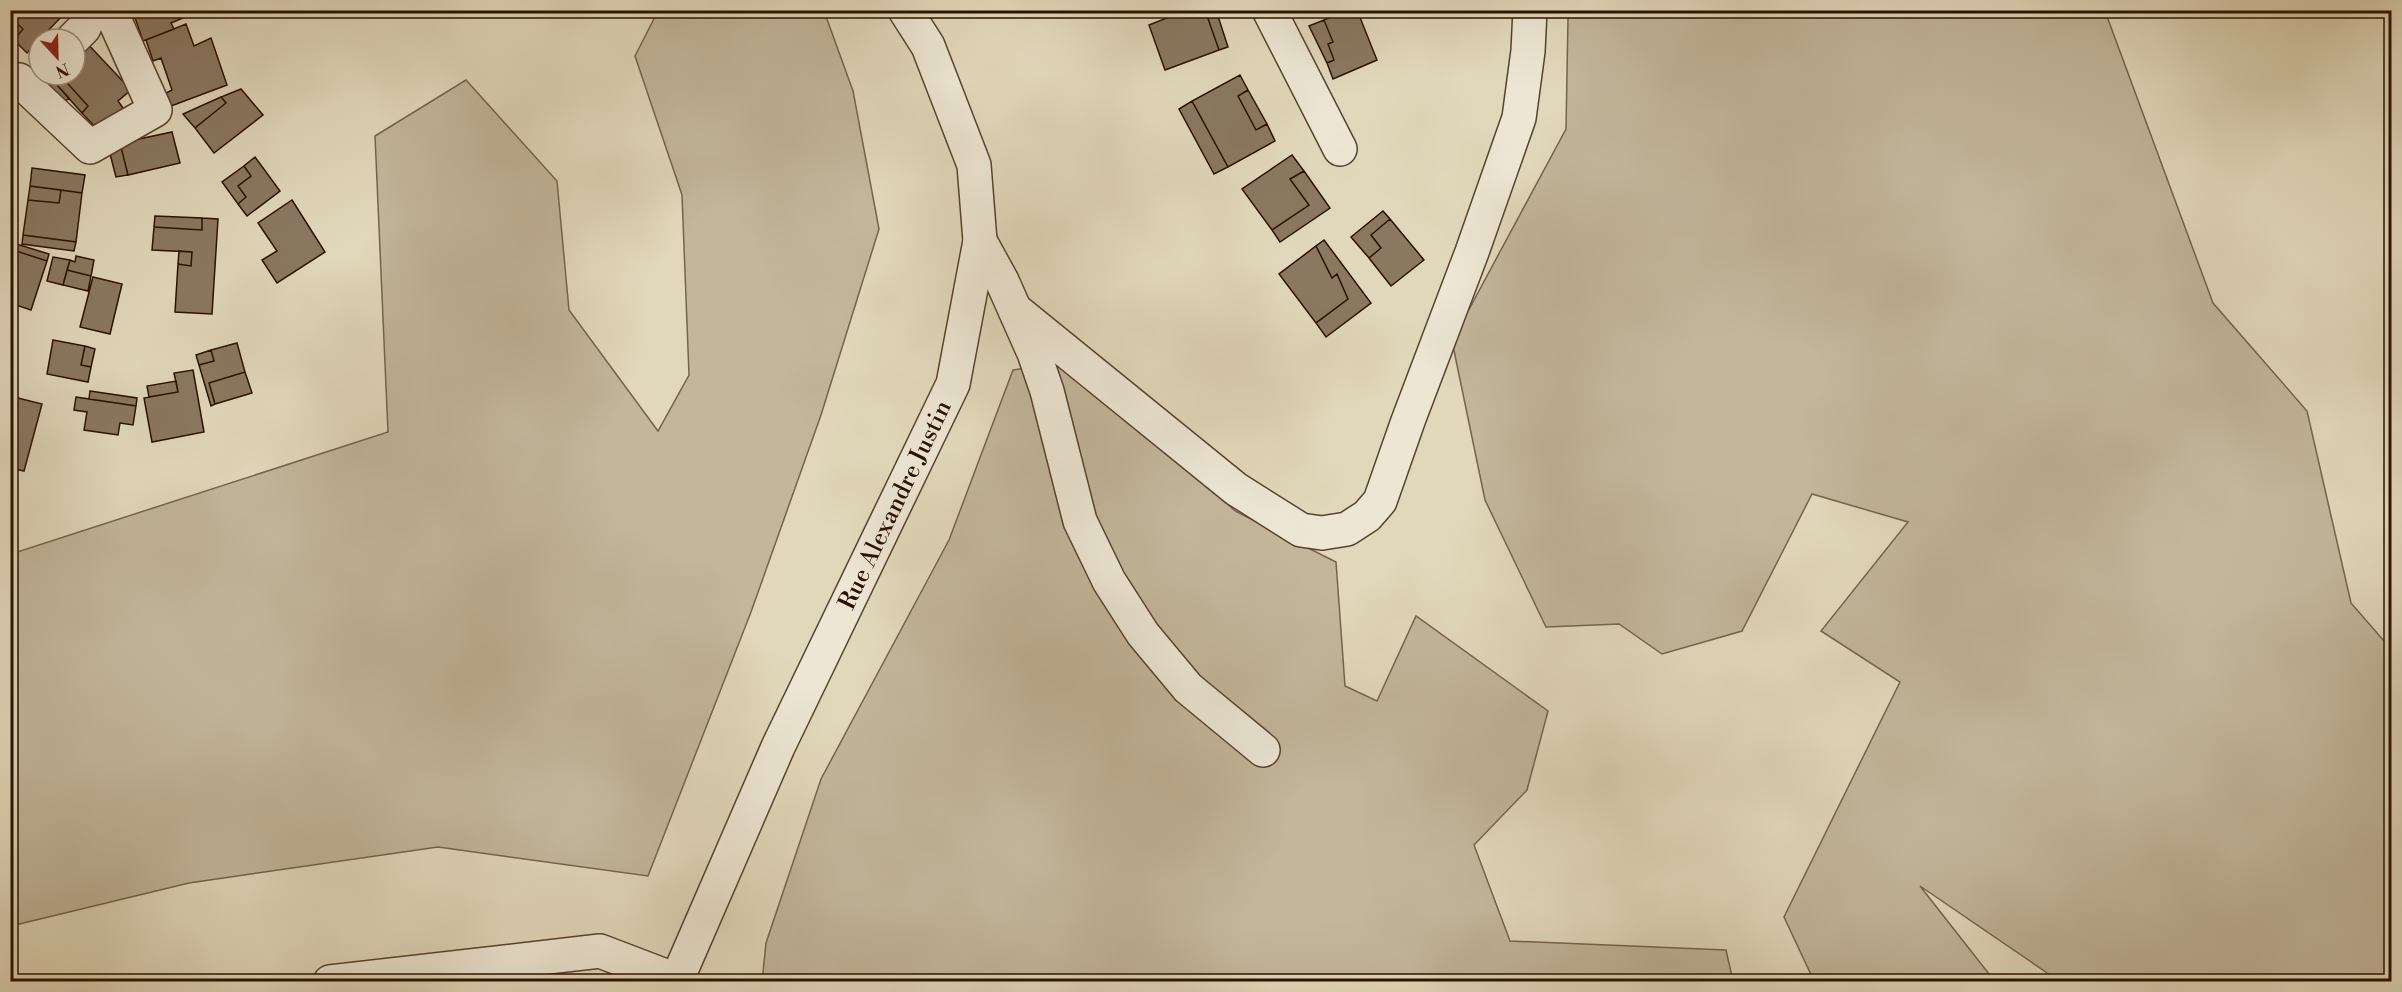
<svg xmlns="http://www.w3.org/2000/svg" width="2402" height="992" font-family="'Libre Bodoni',serif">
<rect width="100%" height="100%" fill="#e1d8bb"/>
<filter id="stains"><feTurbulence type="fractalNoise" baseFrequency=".00333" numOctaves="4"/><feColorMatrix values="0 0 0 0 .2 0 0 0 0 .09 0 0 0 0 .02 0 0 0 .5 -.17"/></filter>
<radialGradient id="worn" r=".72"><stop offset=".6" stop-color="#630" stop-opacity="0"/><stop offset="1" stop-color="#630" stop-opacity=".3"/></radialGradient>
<path fill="#c2b69b" stroke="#76634e" stroke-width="1.5" d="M658 11H824L853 91 879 229 821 415 751 612 648 876 438 847 189 883 11 926V554L388 432 375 136 466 80 557 181 569 310 658 431 689 375 682 195 635 56Z
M1565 11H2105L2213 303 2307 411 2351 603 2391 649V981H2059L1920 886 1993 979 1980 982 1814 981 1784 917 1900 682 1821 631 1908 522 1812 494 1742 631 1662 654 1619 624 1546 627 1485 500 1452 341 1566 129 1568 18Z
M1066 363 1139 418 1235 511 1336 562 1345 686 1377 701 1416 616 1548 711 1527 790 1474 845 1510 941 1726 950 1733 981 762 982 766 943 821 779 949 540 1013 370Z"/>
<path fill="#8a7861" stroke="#2b1000" stroke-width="1.5" d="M10 10H55L61 17 27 53 14 40 23 29 10 17Z
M136 10H202L171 23 174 29 143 41 133 12Z
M1187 10H1205L1219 50 1165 70 1149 25Z
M1205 10H1216L1228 47 1219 50Z
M1346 10H1357L1377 60 1333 79 1327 63 1334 60 1328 44 1333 42 1324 20Z
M10 17 23 29 14 40 10 36Z
M1324 20 1333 42 1328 44 1334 60 1327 63 1309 26Z
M186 24 194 46 211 38 227 85 171 106 166 93 172 90 161 58 153 61 146 40Z
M84 40 131 90 118 101 123 108 99 131 82 113 88 106 60 75H75V49Z
M48 75 69 98 57 109 36 86Z
M48 75H60L88 106 82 113Z
M1240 75 1248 90 1238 96 1256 130 1267 124 1275 141 1228 167 1192 101Z
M241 89 263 115 214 153 195 128 226 103 221 97Z
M1248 90 1267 124 1256 130 1238 96Z
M221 97 226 103 195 128 183 114Z
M1192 101 1228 167 1214 174 1179 109Z
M172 132 180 163 128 175 120 143Z
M120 143 128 175 116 177 108 146Z
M1292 155 1304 171 1290 179 1309 205 1272 230 1242 189Z
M255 157 280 191 247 216 238 204 246 197 238 186 251 176 244 166Z
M244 166 251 176 238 186 246 197 238 204 222 182Z
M32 168 85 175 82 193 30 186Z
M1304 171 1330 208 1280 242 1272 230 1309 205 1290 179Z
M30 186 61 190 59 203 28 200Z
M61 190 82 193 76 242 23 235 28 200 59 203Z
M292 200 325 252 277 283 262 260 277 251 258 223Z
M1383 211 1390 219 1371 235 1381 248 1369 258 1351 237Z
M155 216 202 218V230L154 227Z
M202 218 218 219 212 314 175 312 178 264 191 266 192 252 152 250 154 227 202 230Z
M1390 219 1424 260 1391 286 1369 258 1381 248 1371 235Z
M23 235 76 242 74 251 22 244Z
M1324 240 1371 303 1326 337 1316 323 1348 299 1337 274 1332 278 1316 246Z
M10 242 49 254 47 261 10 249Z
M1316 246 1332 278 1337 274 1348 299 1316 323 1279 274Z
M10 249 47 261 31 310 10 303Z
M179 251 192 252 191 266 178 264Z
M76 256 94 260 91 276 67 270 70 260 75 262Z
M53 257 70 260 63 285 47 281Z
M67 270 91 276 88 291 63 285Z
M93 277 122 284 110 334 80 327Z
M53 340 85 346 81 365 91 367 88 382 47 374Z
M237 343 245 372 209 383 215 404 211 406 199 365 214 361 211 350Z
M85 346 95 349 91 367 81 365Z
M211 350 214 361 199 365 196 355Z
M193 370 204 432 152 442 144 398 178 392 174 373Z
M245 372 252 393 215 404 209 383Z
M176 381 178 392 149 397 147 386Z
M90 391 137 398 136 406 89 399Z
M10 396 42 404 24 471 10 468Z
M76 397 136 406 133 425 120 423 118 435 84 430 87 412 74 410Z"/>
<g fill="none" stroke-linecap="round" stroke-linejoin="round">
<g stroke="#58422f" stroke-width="36">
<g id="minor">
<path d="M1269 10 1340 149"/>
<path d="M73 39 84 28 91 10"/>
<path d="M10 82 19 80 90 147 155 110 110 10"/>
<path d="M980 241 1002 281 1034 353 1047 391 1080 521 1109 581 1143 634 1188 688 1263 750"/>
<path d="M1018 312 1236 489 1301 530 1322 533 1347 529 1367 516 1380 501 1408 421 1472 252 1519 118 1528 51 1530 10"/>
<path d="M330 982 600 951 676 980"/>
<path id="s1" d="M676 982 778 747 953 384 980 241 974 165 928 46 905 10"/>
</g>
</g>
<use href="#minor" stroke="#ece6d3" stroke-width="33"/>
</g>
<g text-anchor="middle" stroke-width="5" stroke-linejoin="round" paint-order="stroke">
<g font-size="24" fill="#2b1000" stroke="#ece6d3">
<text dy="8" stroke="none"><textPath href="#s1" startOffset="525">Rue Alexandre Justin</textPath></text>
</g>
</g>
<rect width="2402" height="992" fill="none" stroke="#e1d8bb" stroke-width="36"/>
<rect x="12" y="12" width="2378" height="968" fill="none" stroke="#2b1000" stroke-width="3"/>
<rect x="18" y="18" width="2366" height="956" fill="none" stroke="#2b1000" stroke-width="1.5"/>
<g transform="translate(57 57) rotate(158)"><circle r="28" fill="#ece6d3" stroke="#9f907f" stroke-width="1.5"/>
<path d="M0-4.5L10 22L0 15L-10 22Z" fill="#8f2418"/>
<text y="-9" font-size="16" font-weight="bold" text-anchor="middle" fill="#2b1000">N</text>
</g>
<rect width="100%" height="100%" filter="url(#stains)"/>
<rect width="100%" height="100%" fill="url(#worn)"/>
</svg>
